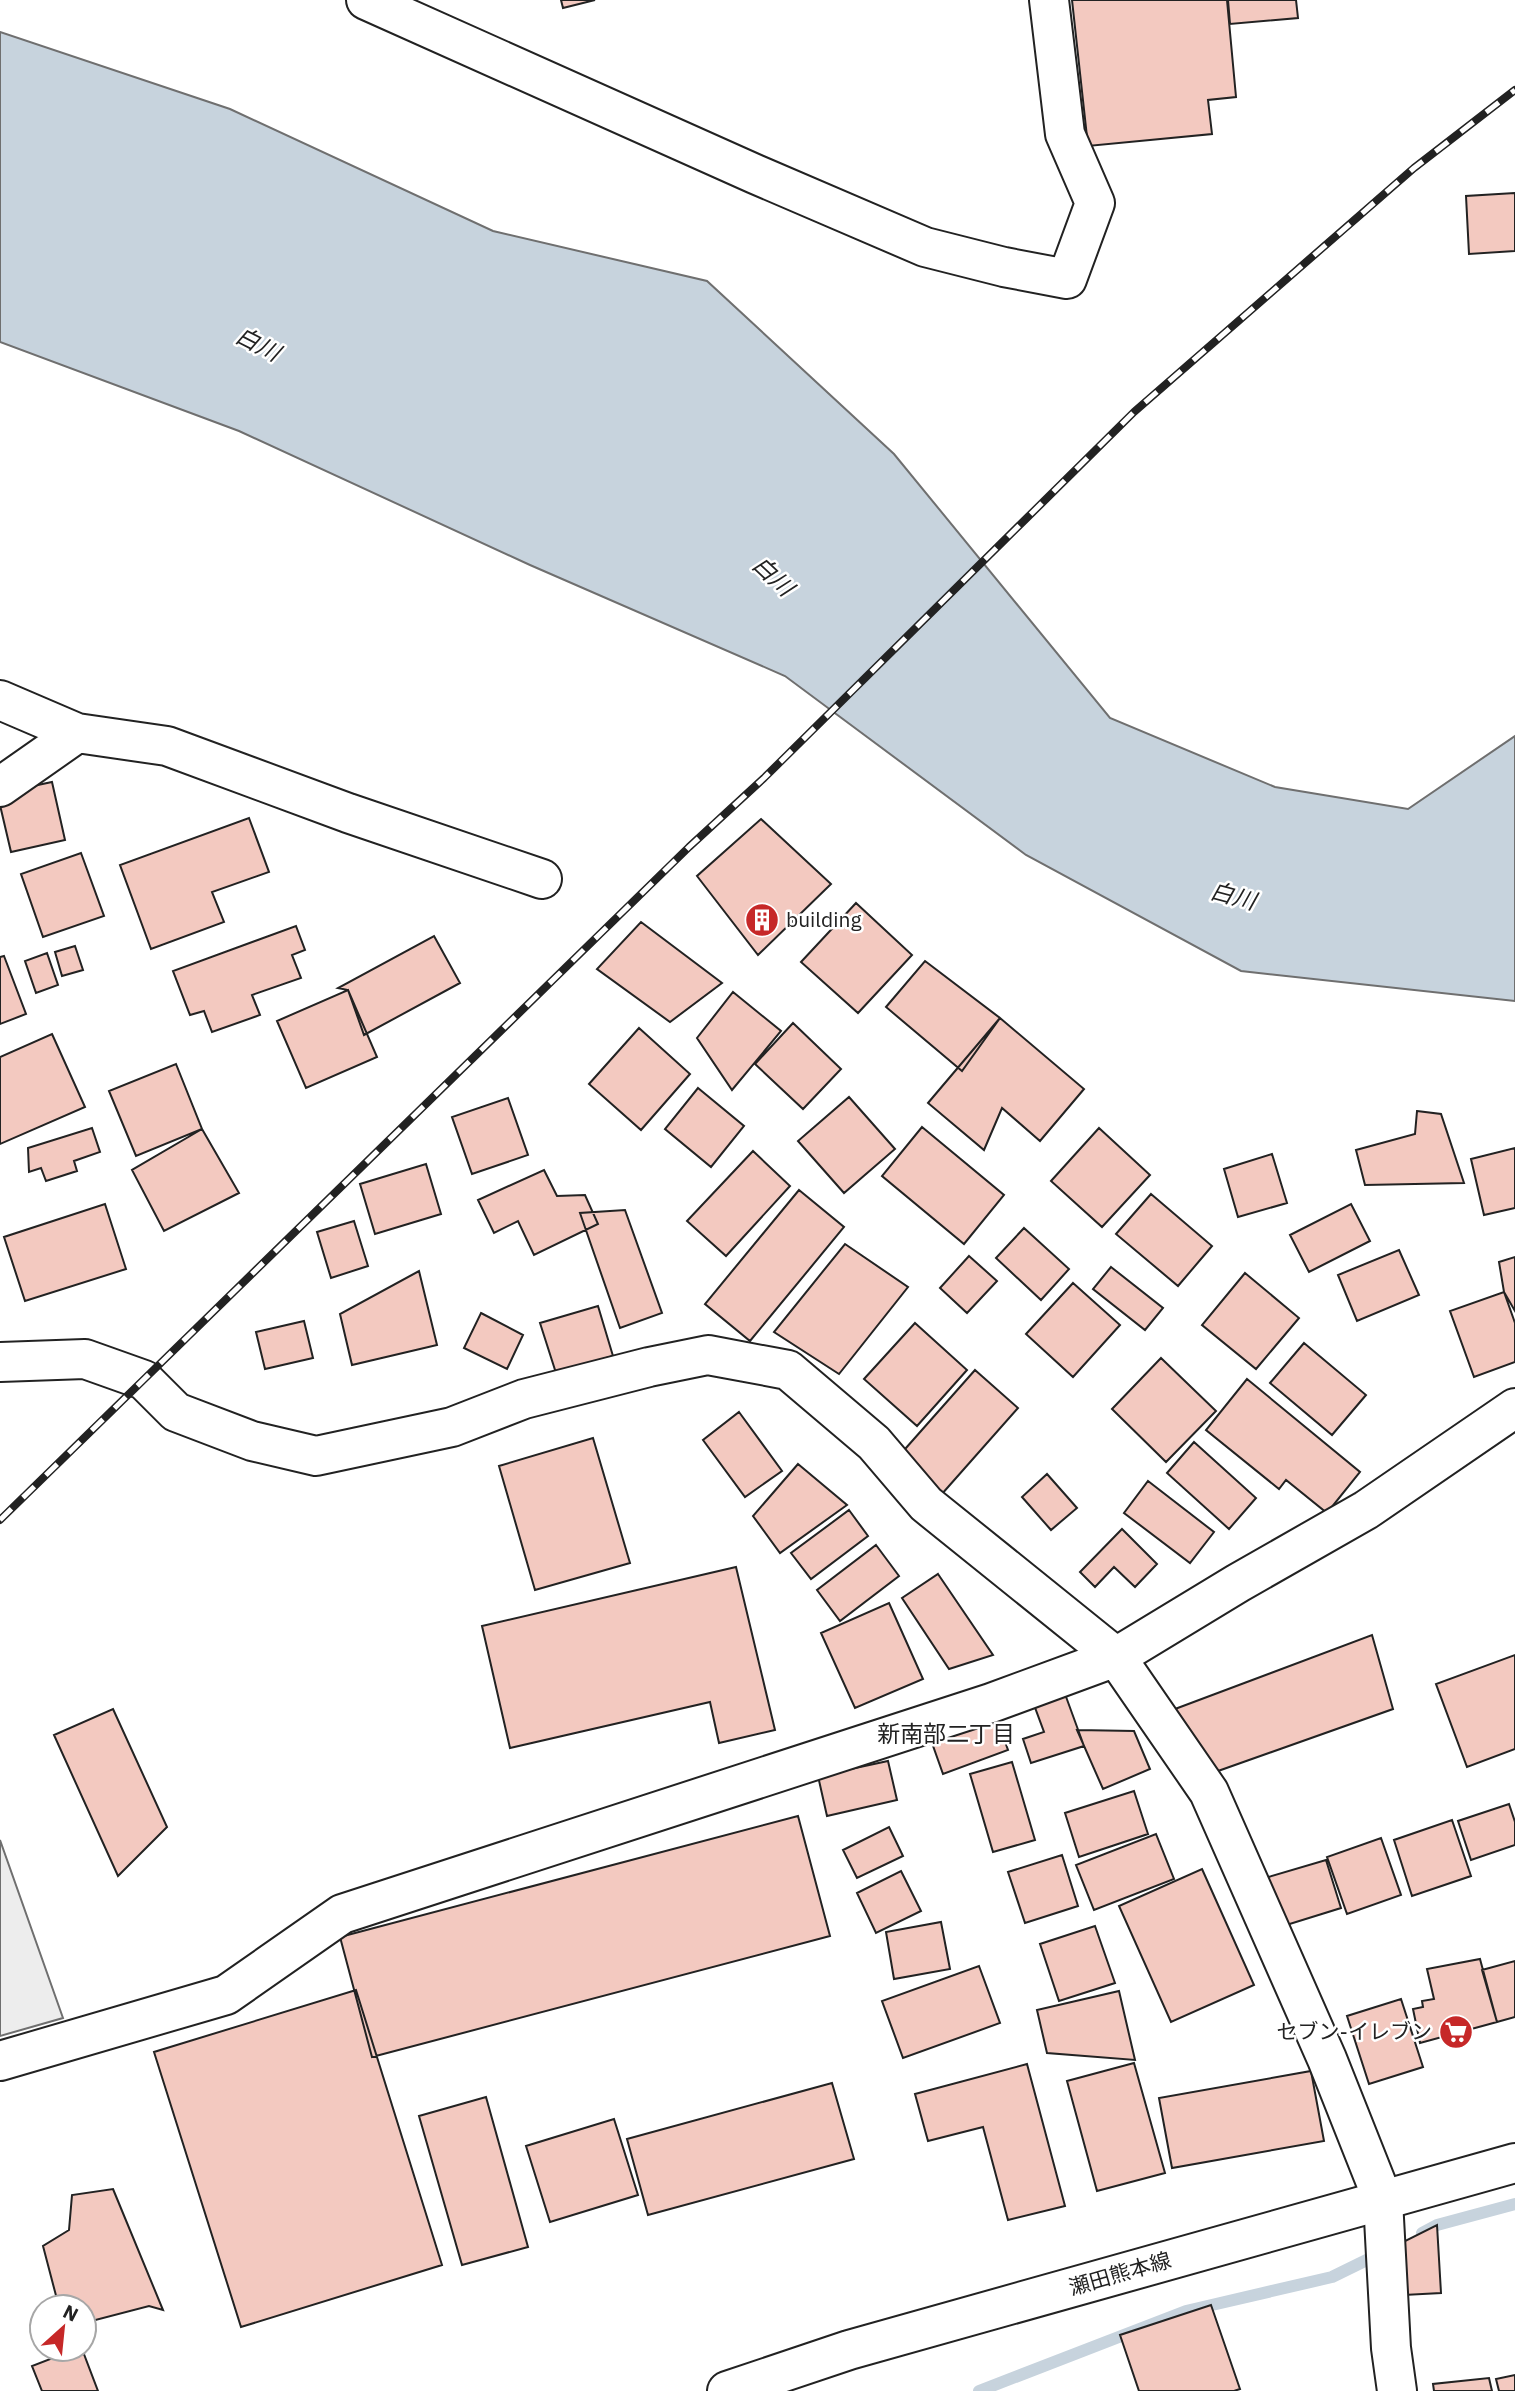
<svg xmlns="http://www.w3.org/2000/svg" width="1515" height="2391" font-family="'IBM Plex Sans','Noto Sans JP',sans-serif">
<rect width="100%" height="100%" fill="#fff"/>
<path fill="#ededed" stroke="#6f6f6f" stroke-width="2" d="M0 1840 63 2018 0 2036Z"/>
<path fill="#c7d3dd" stroke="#6f6f6f" stroke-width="2" d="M0 32 230 109 493 231 707 281 894 454 1110 718 1275 787 1408 809 1515 736V1001L1241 971 1026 855 785 676 530 565 239 431 0 342Z"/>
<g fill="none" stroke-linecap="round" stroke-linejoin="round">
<path stroke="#c7d3dd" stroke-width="12" d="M1422 2233 1437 2225 1515 2204
M979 2391 1186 2311 1332 2277 1381 2253"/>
</g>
<path fill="#f3c9c0" stroke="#222" stroke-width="2" d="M561 0H595L563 8Z
M1072 0H1227L1236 97 1208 100 1212 134 1088 146Z
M1228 0H1296L1298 18 1230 24Z
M1515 193V251L1469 254 1466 196Z
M52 782 65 840 11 852 0 805V793Z
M249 818 269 872 212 892 224 922 151 949 120 865Z
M761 819 831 884 758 955 697 876Z
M81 853 104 916 43 937 21 874Z
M856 903 912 955 858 1013 801 962Z
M641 922 722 983 670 1022 597 969Z
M296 926 305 950 292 955 301 978 252 995 260 1015 212 1032 204 1011 190 1015 173 971Z
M434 936 460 983 364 1035 348 990 338 988Z
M75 946 83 970 62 976 55 952Z
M47 953 58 985 36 993 25 961Z
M4 956 26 1014 0 1024V957Z
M925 961 1000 1018 962 1071 886 1007Z
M348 990 377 1057 306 1088 277 1021Z
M733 992 781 1031 732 1090 697 1038Z
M1000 1018 1084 1089 1040 1141 1002 1108 984 1150 928 1103Z
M793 1023 841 1069 803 1109 755 1064Z
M639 1028 690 1074 641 1130 589 1084Z
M52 1034 85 1107 0 1144V1057Z
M176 1064 202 1129 136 1156 109 1091Z
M698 1088 744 1126 711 1167 665 1129Z
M849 1097 895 1149 844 1193 798 1141Z
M508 1098 528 1155 472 1174 452 1117Z
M1417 1111 1441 1114 1464 1183 1365 1185 1356 1150 1415 1134Z
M922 1127 1004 1195 964 1244 882 1176Z
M92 1128 100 1152 74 1161 77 1171 46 1181 41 1168 29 1172 28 1148Z
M1099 1128 1150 1175 1102 1227 1051 1181Z
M202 1129 239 1193 164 1231 132 1170Z
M1515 1148V1208L1484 1215 1471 1159Z
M753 1151 790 1186 726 1256 687 1221Z
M1272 1154 1287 1203 1238 1217 1224 1169Z
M426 1164 441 1214 375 1234 360 1184Z
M544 1170 557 1196 585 1195 598 1224 534 1255 518 1221 494 1233 478 1200Z
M799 1190 844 1227 750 1341 705 1304Z
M1151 1194 1212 1246 1178 1286 1116 1234Z
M105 1204 126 1269 25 1301 4 1237Z
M1351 1204 1370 1241 1309 1272 1290 1235Z
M625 1210 662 1313 620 1328 580 1213Z
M354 1221 368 1266 331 1278 317 1232Z
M1024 1228 1069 1269 1041 1300 996 1258Z
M845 1244 908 1287 839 1374 774 1332Z
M1399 1250 1419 1295 1357 1321 1338 1275Z
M969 1256 997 1281 967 1313 940 1288Z
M1515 1257V1311L1504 1292 1499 1262Z
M1111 1267 1163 1308 1145 1330 1093 1289Z
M419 1271 437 1345 352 1365 340 1314Z
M1245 1273 1299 1318 1256 1369 1202 1325Z
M1073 1283 1120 1325 1073 1377 1026 1334Z
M1504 1292 1515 1323V1362L1474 1377 1450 1311Z
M598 1306 613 1356 556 1373 540 1323Z
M481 1313 523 1335 507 1369 464 1348Z
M304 1321 313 1358 265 1369 256 1332Z
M915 1323 967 1370 917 1426 864 1379Z
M1304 1343 1366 1395 1332 1435 1270 1383Z
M1161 1358 1216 1411 1166 1462 1112 1409Z
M975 1370 1018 1408 941 1495 898 1457Z
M1247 1379 1360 1472 1327 1513 1286 1480 1279 1489 1206 1430Z
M739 1412 782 1471 745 1497 703 1440Z
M593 1438 630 1563 535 1590 499 1466Z
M1194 1442 1256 1498 1229 1529 1167 1473Z
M798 1464 847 1505 780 1553 753 1516Z
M1047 1474 1077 1508 1051 1530 1022 1497Z
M1148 1481 1214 1532 1190 1563 1124 1513Z
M849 1510 868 1536 811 1579 791 1553Z
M1122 1529 1157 1564 1135 1587 1114 1567 1095 1587 1080 1572Z
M876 1545 899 1576 840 1621 817 1590Z
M736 1567 775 1730 719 1743 710 1702 510 1748 482 1626Z
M938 1574 993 1655 949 1669 902 1598Z
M889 1603 923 1679 855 1708 821 1633Z
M1372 1635 1393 1709 1218 1771 1167 1712Z
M1515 1655V1749L1467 1767 1436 1684Z
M1061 1683 1084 1746 1031 1763 1023 1739 1044 1732 1030 1694Z
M991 1703 1008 1750 943 1774 926 1726Z
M113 1709 167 1827 118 1876 54 1735Z
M1077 1730 1134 1731 1150 1769 1103 1789Z
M888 1761 897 1800 827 1816 818 1776Z
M1012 1762 1035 1840 993 1852 970 1774Z
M1134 1791 1148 1834 1079 1857 1065 1813Z
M1509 1804 1515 1822V1845L1471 1860 1458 1821Z
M798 1816 830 1936 372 2057 340 1937Z
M1452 1820 1471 1876 1412 1896 1394 1840Z
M889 1827 903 1856 857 1878 843 1850Z
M1156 1834 1174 1879 1094 1910 1076 1865Z
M1381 1838 1401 1895 1347 1914 1327 1857Z
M1062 1855 1078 1906 1025 1923 1008 1872Z
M1326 1860 1341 1908 1280 1927 1265 1878Z
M1202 1869 1254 1985 1171 2022 1119 1906Z
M901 1871 921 1911 876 1933 857 1893Z
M941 1922 950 1969 894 1979 886 1932Z
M1095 1926 1115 1983 1059 2001 1040 1944Z
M1480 1959 1497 2022 1420 2043 1413 2009 1423 2007 1422 2001 1434 1999 1427 1969Z
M1515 1961V2017L1497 2022 1482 1970Z
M979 1966 1000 2023 903 2058 882 2001Z
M356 1990 442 2265 241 2327 154 2052Z
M1119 1991 1135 2060 1047 2053 1037 2010Z
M1401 1999 1423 2067 1369 2084 1347 2016Z
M1134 2063 1165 2173 1097 2191 1067 2081Z
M1027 2064 1065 2206 1008 2220 983 2127 928 2141 915 2094Z
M1311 2071 1324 2141 1172 2168 1159 2098Z
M832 2083 854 2159 648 2215 627 2139Z
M486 2097 528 2247 462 2265 419 2116Z
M614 2119 638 2195 550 2222 526 2146Z
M113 2189 163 2310 149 2306 84 2323V2307H59L43 2246 69 2230 72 2195Z
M1437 2225 1441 2293 1404 2295 1401 2243Z
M1211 2305 1240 2389 1234 2391H1139L1120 2335Z
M76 2349H82L98 2391H42L32 2366Z
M1515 2375V2391H1499L1496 2379Z
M1489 2378 1492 2391H1434L1433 2384Z"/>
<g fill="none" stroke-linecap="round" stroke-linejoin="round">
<g stroke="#222" stroke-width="42">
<path id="minor" d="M366 0 755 174 925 247 1004 267 1067 279 1095 203 1065 134 1049 0
M0 700 77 733 167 746 348 813 542 879
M0 787 77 733
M0 1362 85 1359 144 1380 176 1412 252 1441 316 1456 452 1427 524 1399 649 1367 708 1355 788 1370 874 1443 926 1504 1116 1657 1209 1792 1327 2059 1383 2200 1391 2348 1397 2391
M0 2061 226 1995 342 1914 991 1703 1116 1657 1238 1583 1366 1510 1515 1408"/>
</g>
<g stroke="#222" stroke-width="42">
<path id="major" d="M727 2391 849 2350 1515 2163"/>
</g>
<use href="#minor" stroke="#fff" stroke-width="38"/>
<use href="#major" stroke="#fff" stroke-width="38"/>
<g stroke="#222" stroke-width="8">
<path id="rail" d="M0 1520 689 847 764 778 1134 412 1414 168 1515 90"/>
</g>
<use href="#rail" stroke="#fff" stroke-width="5" stroke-dasharray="16" stroke-linecap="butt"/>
</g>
<defs>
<g id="building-disc" transform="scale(1.75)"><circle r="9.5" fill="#c62828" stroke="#fff"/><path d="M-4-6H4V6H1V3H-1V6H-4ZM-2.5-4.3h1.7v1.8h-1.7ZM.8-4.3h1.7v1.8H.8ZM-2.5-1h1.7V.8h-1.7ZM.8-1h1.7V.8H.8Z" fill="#fff"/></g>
<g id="supermarket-disc" transform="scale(1.75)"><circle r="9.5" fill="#c62828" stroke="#fff"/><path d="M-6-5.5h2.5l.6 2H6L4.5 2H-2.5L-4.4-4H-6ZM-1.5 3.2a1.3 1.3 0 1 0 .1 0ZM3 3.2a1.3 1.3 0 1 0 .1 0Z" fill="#fff"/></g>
</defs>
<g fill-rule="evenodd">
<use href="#building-disc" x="762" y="920"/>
<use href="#supermarket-disc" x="1456" y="2032"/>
</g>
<g text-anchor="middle" stroke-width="5" stroke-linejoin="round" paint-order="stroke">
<g font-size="21" fill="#222" stroke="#fff" text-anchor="start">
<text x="786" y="927">building</text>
<text x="1432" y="2039" text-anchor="end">セブン-イレブン</text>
</g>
<g font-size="21" fill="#222" stroke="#fff">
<text transform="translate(1120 2274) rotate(-16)" y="7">瀬田熊本線</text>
</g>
<g font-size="23" font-style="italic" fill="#222" stroke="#fff">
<text transform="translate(258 344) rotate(27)" y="8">白川</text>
<text transform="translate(773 576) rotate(43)" y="8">白川</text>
<text transform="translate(1233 896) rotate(15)" y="8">白川</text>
</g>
<g font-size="23" fill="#222" stroke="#fff">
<text x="946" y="1742">新南部二丁目</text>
</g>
</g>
<g transform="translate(63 2328) rotate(27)"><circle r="33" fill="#ffffff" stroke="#a7a7a7" stroke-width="2"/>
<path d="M0-5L12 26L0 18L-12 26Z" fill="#c62828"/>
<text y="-10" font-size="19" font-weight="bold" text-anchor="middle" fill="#222222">N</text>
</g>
</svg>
